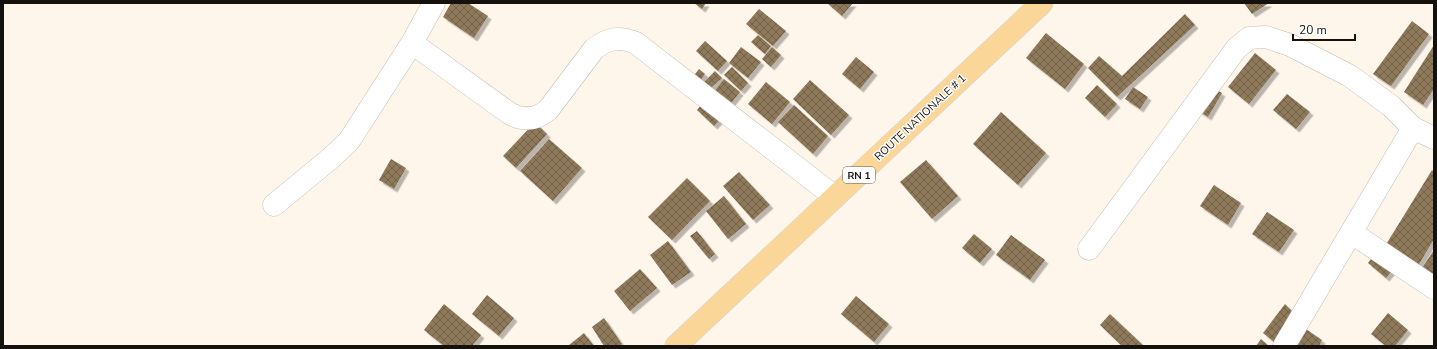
<svg xmlns="http://www.w3.org/2000/svg" width="1437" height="349" font-family="'Nunito Sans',sans-serif">
<defs>
<pattern id="building-cross-hatch" width="8" height="8" patternUnits="userSpaceOnUse"><rect width="8" height="8" fill="#8e795a"/><path d="M0 0l8 8M0 8l8-8" fill="none" stroke="#736249"/></pattern>
<filter id="shadow"><feDropShadow dx="3.5" dy="3.5" stdDeviation="0" flood-color="#0004"/></filter>
</defs>
<rect width="100%" height="100%" fill="#fef6eb"/>
<path fill="url(#building-cross-hatch)" filter="url(#shadow)" d="M451 3H468L488 16 474 38 443 17Z
M694 3H706L702 9Z
M827 3H853L842 16Z
M1244 3H1269L1252 14Z
M759 9 786 31 773 46 746 24Z
M1185 14 1195 25 1117 97 1088 68 1099 56 1122 76Z
M1412 21 1429 34 1391 86 1373 74Z
M1046 33 1084 64 1065 89 1026 58Z
M758 35 771 46 765 54 751 42Z
M705 41 727 61 718 71 696 51Z
M1434 45V89L1423 105 1404 92Z
M741 47 761 62 748 78 729 63Z
M772 47 781 55 771 67 762 59Z
M1255 53 1276 70 1249 104 1228 87Z
M856 57 874 72 860 89 842 74Z
M732 67 748 83 741 91 724 75Z
M699 69 705 74 696 87 689 82Z
M715 71 722 78 711 88 704 82Z
M724 79 740 92 725 111 709 98Z
M810 80 849 115 831 135 793 99Z
M766 82 790 102 772 124 748 104Z
M1097 85 1117 104 1105 117 1085 98Z
M1133 87 1148 97 1140 109 1125 99Z
M1211 87 1222 93 1208 117 1197 110Z
M1287 94 1310 112 1296 129 1273 110Z
M706 99 723 116 714 126 697 110Z
M794 105 828 136 813 154 778 122Z
M1001 112 1046 153 1018 185 973 144Z
M535 122 547 134 516 168 503 156Z
M549 139 582 168 553 201 520 171Z
M391 159 406 168 394 189 379 180Z
M926 160 958 196 932 219 900 182Z
M1432 170 1434 172V239L1415 271 1382 251Z
M739 172 770 205 753 220 723 186Z
M687 178 710 201 672 240 648 217Z
M1214 185 1241 203 1228 225 1200 206Z
M724 196 746 224 728 239 706 211Z
M1267 212 1294 230 1279 252 1252 234Z
M697 231 715 254 709 259 690 236Z
M974 234 992 249 980 263 962 248Z
M1011 235 1045 260 1030 280 996 255Z
M668 241 691 272 672 285 650 255Z
M1434 250V285L1418 274Z
M1376 252 1396 266 1386 278 1368 263Z
M640 269 657 288 630 311 614 291Z
M487 295 514 318 499 336 472 314Z
M856 296 889 324 874 342 841 314Z
M444 304 481 335 472 346H444L424 330Z
M1285 304 1293 312 1274 342 1263 333Z
M1388 313 1408 330 1395 346H1386L1371 334Z
M1110 314 1144 346H1122L1100 325Z
M604 318 622 344 619 346H604L592 327Z
M1303 327 1322 340 1319 346H1290Z
M584 333 594 346H570L569 345Z
M1261 339 1269 346H1256Z"/>
<g fill="none" stroke-linecap="round" stroke-linejoin="round">
<g stroke="#c3bbb1" stroke-width="23">
<path id="street" d="M412 43 434 3
M274 205 331 158 349 141 412 43 509 113C523 121 536 120 548 110L594 49C608 38 619 36 636 43L835 197
M1352 233 1434 288
M1089 249 1236 49 1249 38 1266 37 1290 45 1350 76 1391 106 1413 128 1434 138
M1284 346 1413 128"/>
</g>
<g stroke="#d5d4d4" stroke-width="23">
<path id="primary" d="M676 346 1042 3"/>
</g>
<use href="#street" stroke="#fff" stroke-width="22"/>
<use href="#primary" stroke="#fbd699" stroke-width="22"/>
</g>
<g text-anchor="middle" stroke-width="3" stroke-linejoin="round" paint-order="stroke">
<rect fill="#fff" stroke="#5b5956" stroke-width="1" x="843" y="167" width="32" height="16" rx="3"/>
<g font-size="10" font-weight="bold" fill="#15120e">
<text x="859" y="179">RN 1</text>
</g>
<g font-size="11" fill="#15120e" stroke="#fff">
<text transform="translate(920 117) rotate(-43)" y="4">ROUTE NATIONALE # 1</text>
</g>
</g>
<rect width="1437" height="349" fill="none" stroke="#15120e" stroke-width="8"/>
<path d="M1293 34v6h62v-6" fill="none" stroke="#15120e" stroke-width="2"/>
<text x="1299" y="34" font-size="12" fill="#15120e" stroke="#ffffff" stroke-width="3" paint-order="stroke">20 m</text>
</svg>
